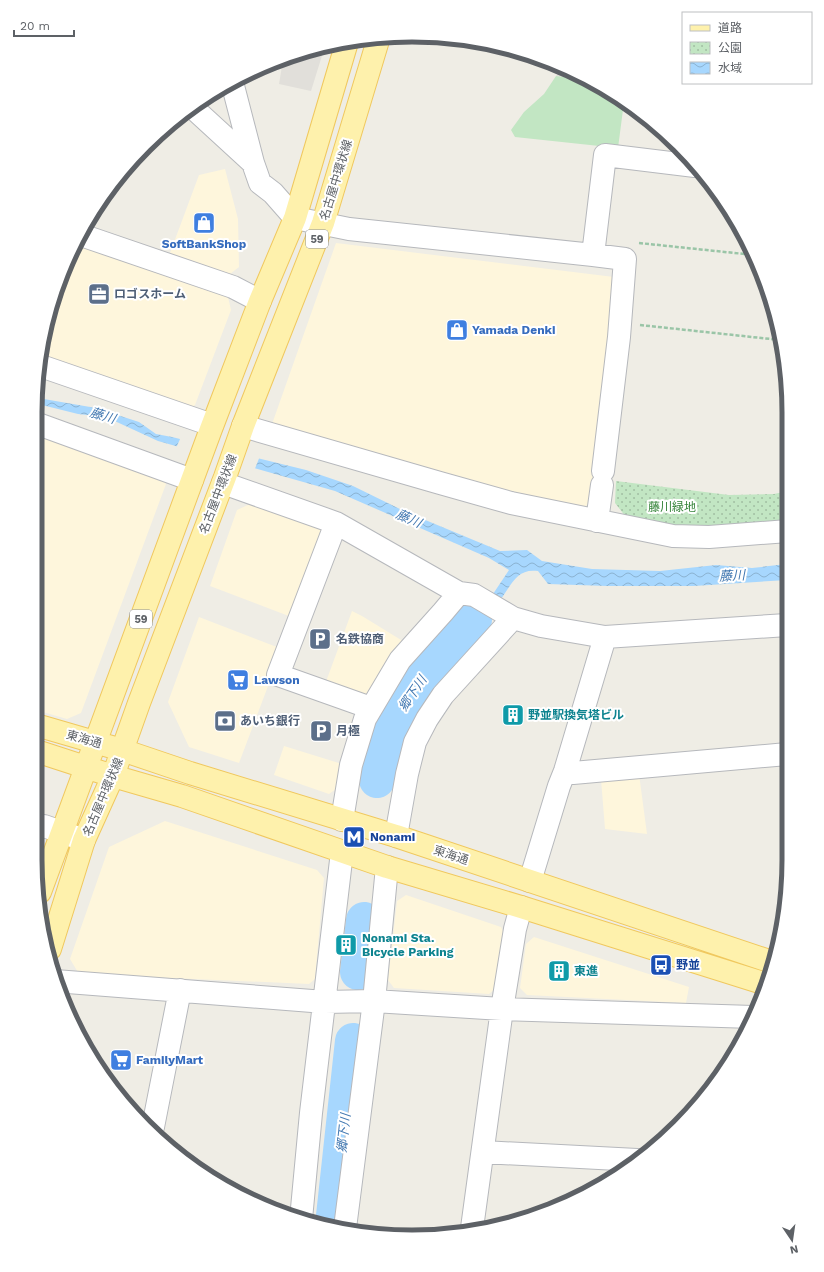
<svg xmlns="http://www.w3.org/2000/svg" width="824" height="1272" font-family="'Work Sans','Noto Sans JP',sans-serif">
<defs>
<pattern id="park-dots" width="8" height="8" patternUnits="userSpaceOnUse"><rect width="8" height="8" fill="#c2e6c3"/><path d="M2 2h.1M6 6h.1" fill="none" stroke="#a1bea2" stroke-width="1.8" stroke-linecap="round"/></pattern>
<pattern id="water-waves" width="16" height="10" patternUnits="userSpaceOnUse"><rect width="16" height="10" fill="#a7d7fe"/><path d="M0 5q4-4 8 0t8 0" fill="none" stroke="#8bb2d1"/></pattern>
</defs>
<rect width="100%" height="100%" fill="#efede5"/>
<path fill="#fef6dc" d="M225 169 238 219 239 267 230 274 170 253 199 175Z
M336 243 614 277 592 497 590 503 584 507 515 496 272 424Z
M82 247 228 297 231 310 195 405 189 409 40 355 65 275 74 250Z
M38 431 162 477 166 484 81 713 67 719 36 710Z
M250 504 321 529 325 538 294 618 210 586 237 510Z
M352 611 362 616 406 643 369 694 355 697 324 687Z
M199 617 282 649 239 763 189 747 168 702Z
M284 746 342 764 336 789 329 794 274 775Z
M639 774 647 834 605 829 601 779Z
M165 821 317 870 324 878 315 979 309 984 79 974 70 959 109 847Z
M406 895 501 927 505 936 497 987 489 994 394 988 388 980 397 901Z
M534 937 689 987 686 1003 527 995 520 988 526 944Z"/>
<path fill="#e1dfda" d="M325 46 311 91 279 84 283 60 314 48Z
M562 68 588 80 556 76Z"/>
<path fill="#c2e6c3" d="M556 76 588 80 600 85 624 102 618 148 515 137 511 130 524 112 544 94Z"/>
<path fill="url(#park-dots)" d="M616 481 729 495 774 494 788 491V522L707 528 666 526 626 517 615 503Z"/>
<path fill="url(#water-waves)" d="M38 398 96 408 139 422 156 434 172 437 306 470 353 486 406 512 500 551 527 550 542 561 592 569 660 571 716 565 752 568 787 564V580L694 586H607L548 584 538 571C517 568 512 584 501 599L493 594 509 570 489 558 335 491 158 441 106 417 78 414 38 404Z"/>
<path fill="#efede5" d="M181 437 260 456 254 471 176 448Z"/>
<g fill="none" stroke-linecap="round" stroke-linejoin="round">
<path stroke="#a7d7fe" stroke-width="36" d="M377 780C381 760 386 740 394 721 412 681 444 651 474 620
M358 972 364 920
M333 1225 353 1041"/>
<g stroke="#b6b8bc" stroke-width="24">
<path id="minor" d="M232 82 253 163 260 183 273 193 295 218 349 229 593 255 605 155 695 166
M192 107 253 163
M81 235 233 287 260 301
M593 255 625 259 619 337 603 471
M38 365 212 425
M38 424 192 480
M243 426 440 483 511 503 673 536 709 537 788 531
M223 483 336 523 459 593 474 595 513 618 541 626 605 637 787 625
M597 521 602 485
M336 523 278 675 371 708
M565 771 573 773 787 754
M342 820 351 765 365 719 400 660 443 612 459 593
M35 826H44L84 840
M396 836 407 774 415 742 427 719 443 695 513 618
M530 881 559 786 565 771 605 637
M55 981 325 1002 374 1001 502 1009 753 1017
M153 1127 180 990
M483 1152 637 1160
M301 1219 311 1113 342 852
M345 1228 374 1001 387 867
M472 1228 502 1009 515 929 521 907"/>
</g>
<g stroke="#f0c85e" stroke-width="24">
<path id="major" d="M36 725 122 750 190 773 396 836 772 962
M36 751 113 776 182 796 387 867 521 907 766 984
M40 892 211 429 260 301 295 218 347 42
M50 949 84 840 113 776 139 703 225 477 243 426 323 223 379 37"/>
</g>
<path stroke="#9ac5a7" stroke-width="2.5" stroke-dasharray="4 2" stroke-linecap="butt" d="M639 243 754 255
M640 325 780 340"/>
<use href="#minor" stroke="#fff" stroke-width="22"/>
<use href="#major" stroke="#fef1ac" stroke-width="22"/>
</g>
<defs>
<g id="shop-square" transform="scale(1.15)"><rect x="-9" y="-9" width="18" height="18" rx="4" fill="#3f7fe0" stroke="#fff"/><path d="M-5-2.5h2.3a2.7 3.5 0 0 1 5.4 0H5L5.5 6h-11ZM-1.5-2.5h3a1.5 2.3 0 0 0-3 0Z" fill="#fff"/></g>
<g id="office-square" transform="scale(1.15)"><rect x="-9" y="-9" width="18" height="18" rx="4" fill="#5c6f8a" stroke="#fff"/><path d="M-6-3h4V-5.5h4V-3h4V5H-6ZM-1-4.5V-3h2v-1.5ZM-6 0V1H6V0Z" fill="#fff"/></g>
<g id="parking-square" transform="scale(1.15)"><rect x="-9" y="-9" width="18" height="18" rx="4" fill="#5c6f8a" stroke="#fff"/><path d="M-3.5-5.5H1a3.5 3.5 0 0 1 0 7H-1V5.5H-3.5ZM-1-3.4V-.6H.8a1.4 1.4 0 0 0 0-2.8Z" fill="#fff"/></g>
<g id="supermarket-square" transform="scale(1.15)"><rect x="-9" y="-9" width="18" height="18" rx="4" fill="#3f7fe0" stroke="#fff"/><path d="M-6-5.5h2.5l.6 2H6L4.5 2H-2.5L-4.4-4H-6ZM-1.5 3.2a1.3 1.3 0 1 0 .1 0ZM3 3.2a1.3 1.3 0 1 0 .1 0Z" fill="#fff"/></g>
<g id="building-square" transform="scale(1.15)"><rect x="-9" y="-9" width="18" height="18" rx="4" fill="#0f9aa8" stroke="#fff"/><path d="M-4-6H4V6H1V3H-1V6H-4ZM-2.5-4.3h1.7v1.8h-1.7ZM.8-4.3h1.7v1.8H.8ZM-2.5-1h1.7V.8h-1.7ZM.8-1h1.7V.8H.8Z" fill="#fff"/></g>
<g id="bank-square" transform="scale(1.15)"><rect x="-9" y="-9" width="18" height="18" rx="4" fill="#5c6f8a" stroke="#fff"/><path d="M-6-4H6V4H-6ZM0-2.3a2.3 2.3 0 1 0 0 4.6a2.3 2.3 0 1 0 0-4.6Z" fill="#fff"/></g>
<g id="metro-square" transform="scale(1.15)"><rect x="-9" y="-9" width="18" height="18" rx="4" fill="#1a4fb4" stroke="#fff"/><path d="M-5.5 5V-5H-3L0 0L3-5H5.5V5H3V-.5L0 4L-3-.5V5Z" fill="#fff"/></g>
<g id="bus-square" transform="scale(1.15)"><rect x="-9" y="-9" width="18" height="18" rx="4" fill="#1a4fb4" stroke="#fff"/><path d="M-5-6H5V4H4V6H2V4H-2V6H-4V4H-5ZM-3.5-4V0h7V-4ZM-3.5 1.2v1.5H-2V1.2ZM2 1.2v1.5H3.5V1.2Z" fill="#fff"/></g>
</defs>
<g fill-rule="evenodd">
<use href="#shop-square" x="204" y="223"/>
<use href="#office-square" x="99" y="294"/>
<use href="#shop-square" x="457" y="330"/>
<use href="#parking-square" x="320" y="639"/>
<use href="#supermarket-square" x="238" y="680"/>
<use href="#building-square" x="513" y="715"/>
<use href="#bank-square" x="225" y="721"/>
<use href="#parking-square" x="321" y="731"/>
<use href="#metro-square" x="354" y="837"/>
<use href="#building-square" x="346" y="945"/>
<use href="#bus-square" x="661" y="965"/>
<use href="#building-square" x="559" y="971"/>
<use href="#supermarket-square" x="121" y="1060"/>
</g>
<g text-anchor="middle" stroke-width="4" stroke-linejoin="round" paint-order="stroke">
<g fill="#fff" stroke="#8e9094" stroke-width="1">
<rect x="306" y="230" width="22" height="18" rx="3"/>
<rect x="130" y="610" width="22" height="18" rx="3"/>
</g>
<g font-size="11" font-weight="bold" fill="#5d6166">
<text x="317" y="243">59</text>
<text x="141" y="623">59</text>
</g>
<g font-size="12" fill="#5d6166" stroke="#fff">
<text transform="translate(336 180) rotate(-73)" y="4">名古屋中環状線</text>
<text transform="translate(218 494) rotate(-69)" y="4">名古屋中環状線</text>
<text transform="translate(84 739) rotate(16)" y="4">東海通</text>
<text transform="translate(103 797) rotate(-67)" y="4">名古屋中環状線</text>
<text transform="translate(451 855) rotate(18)" y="4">東海通</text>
</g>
<g font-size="12" font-weight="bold" fill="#366cbe" stroke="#fff" text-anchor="start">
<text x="204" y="248" text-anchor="middle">SoftBankShop</text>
<text x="472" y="334">Yamada Denki</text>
<text x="254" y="684">Lawson</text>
<text x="136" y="1064">FamilyMart</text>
</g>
<g font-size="12" font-weight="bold" fill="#4e5e75" stroke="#fff" text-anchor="start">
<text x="114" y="298">ロゴスホーム</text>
<text x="336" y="643">名鉄協商</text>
<text x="240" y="725">あいち銀行</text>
<text x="336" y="735">月極</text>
</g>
<g font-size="12" fill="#36843a" stroke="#fff">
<text x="672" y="511">藤川緑地</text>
</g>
<g font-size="12" font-weight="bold" fill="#0d838f" stroke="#fff" text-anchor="start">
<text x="528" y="719">野並駅換気塔ビル</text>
<text x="362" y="942">Nonami Sta.<tspan x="362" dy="14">Bicycle Parking</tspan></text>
<text x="574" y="975">東進</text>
</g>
<g font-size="12" font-weight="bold" fill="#164399" stroke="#fff" text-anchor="start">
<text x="370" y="841">Nonami</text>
<text x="676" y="969">野並</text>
</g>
<g font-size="13" font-style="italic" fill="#4278b1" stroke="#fff">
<text transform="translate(103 415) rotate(17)" y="5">藤川</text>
<text transform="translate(409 518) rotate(24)" y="5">藤川</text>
<text transform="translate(732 575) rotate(-3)" y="5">藤川</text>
<text transform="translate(412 693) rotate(-56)" y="5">郷下川</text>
<text transform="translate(343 1133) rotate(-84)" y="5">郷下川</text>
</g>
</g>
<path d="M0 0H824V1272H0ZM412 42H412A370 370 0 0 1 782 412V860A370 370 0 0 1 412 1230H412A370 370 0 0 1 42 860V412A370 370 0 0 1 412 42Z" fill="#fff" fill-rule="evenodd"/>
<path fill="none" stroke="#5d6166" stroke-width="5" d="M412 42H412A370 370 0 0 1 782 412V860A370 370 0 0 1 412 1230H412A370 370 0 0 1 42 860V412A370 370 0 0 1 412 42Z"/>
<rect x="682" y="12" width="130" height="72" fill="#ffffff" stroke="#bec0c2"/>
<rect x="690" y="25" width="20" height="6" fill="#fef1ac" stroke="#bec0c2"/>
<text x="718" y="32" font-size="12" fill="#5d6166">道路</text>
<rect x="690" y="42" width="20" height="12" fill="url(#park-dots)" stroke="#bec0c2"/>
<text x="718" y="52" font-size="12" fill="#5d6166">公園</text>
<rect x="690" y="62" width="20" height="12" fill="url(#water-waves)" stroke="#bec0c2"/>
<text x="718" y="72" font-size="12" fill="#5d6166">水域</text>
<g transform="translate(792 1240) rotate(167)" stroke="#ffffff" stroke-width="3" paint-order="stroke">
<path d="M0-3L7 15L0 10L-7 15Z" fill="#5d6166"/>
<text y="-6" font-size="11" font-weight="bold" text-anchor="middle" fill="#5d6166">N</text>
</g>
<path d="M14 30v6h60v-6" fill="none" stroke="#5d6166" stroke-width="2"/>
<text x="20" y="30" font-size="12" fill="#5d6166" stroke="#ffffff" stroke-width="3" paint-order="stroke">20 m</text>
</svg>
